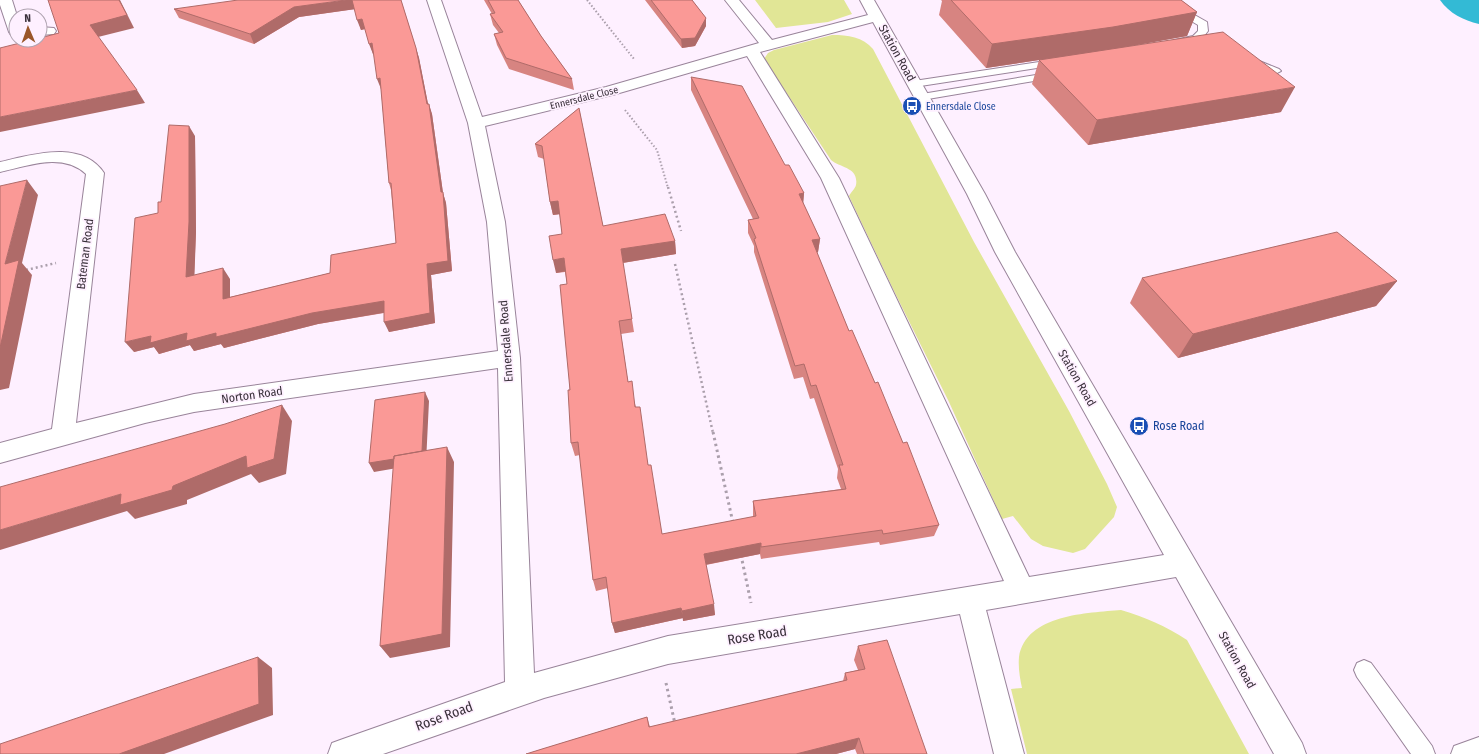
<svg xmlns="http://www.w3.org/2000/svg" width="1479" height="754" font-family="'Fira Sans Condensed',sans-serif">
<rect width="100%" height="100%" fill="#fef0ff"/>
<path fill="#e1e696" d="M755 0H844L852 14 828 22 776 28Z
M832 35C848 35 863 37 873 49L974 242 1069 411 1107 484 1117 507 1114 517 1085 549 1073 553 1043 546 1031 539 1013 516 1002 519 949 402 894 291 854 207 849 196C851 192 855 189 856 185 859 167 840 168 831 160L764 59 768 53 774 50Z
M1121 610C1145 617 1166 626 1187 640L1249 754H1027L1011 689 1022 688C1020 678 1018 668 1019 657 1026 614 1088 613 1121 610Z"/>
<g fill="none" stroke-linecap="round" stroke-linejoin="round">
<path fill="#33bad5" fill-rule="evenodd" d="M1440 0H1479V24C1463 20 1450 14 1440 0Z"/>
<g stroke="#99849a" stroke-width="2">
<path id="service" d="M1156 0H1168L1207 22 1208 31 1200 41 1175 44 1174 42 1175 40 1193 36 1198 31V25Z
M1252 58 1279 69 1281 71 1275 74 1248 63 1247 61Z
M1059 59 1063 60 1064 62 1063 64 914 87 908 84 914 81Z
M1054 72 1060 75 1058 77 922 100 916 97 922 94Z
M1364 660 1371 663 1432 746 1435 754H1411L1357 677 1354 670 1357 663Z
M1479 737V754H1451L1454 746Z"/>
</g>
<g stroke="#99849a" stroke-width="2">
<path id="minor" d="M0 0H12L17 16H16V36L11 35 9 32 0 5Z
M427 0H441L482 117 606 87 759 43 725 0H739L772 40 868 15 860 0H874L985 194 1015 252 1302 743 1306 754H1274L1176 577 986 610 1024 754H994L960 614 668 664 544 698 383 754H328L332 743 343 739 505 682 498 368 194 412 145 423 0 463V443L52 429 86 174C62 152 28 166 0 172V162C32 155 81 139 104 173L76 423 194 394 498 351 487 222 468 123ZM873 22 967 194 995 252 1164 555 1029 577 839 178 760 52ZM747 56 821 178 1004 581 668 636 534 673 520 358 505 222 485 126 616 94Z
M40 27 54 28 56 31 54 34 40 35Z"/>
</g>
<path stroke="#ab9fac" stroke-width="2" stroke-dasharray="1.5 2" stroke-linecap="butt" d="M587 0 634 59
M625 110 657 150 668 188"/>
<path stroke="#ab9fac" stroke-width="2.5" stroke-dasharray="2 3" stroke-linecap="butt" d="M668 187 681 231
M675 264 713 433
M26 270 56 263"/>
<path stroke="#ab9fac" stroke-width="3" stroke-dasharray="2.5 3.5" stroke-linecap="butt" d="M713 432 733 523
M741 555 751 603
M666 683 675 724"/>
<use href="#service" fill="#fff" fill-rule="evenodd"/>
<use href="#minor" fill="#fff" fill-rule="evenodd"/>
</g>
<path fill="#d78481" d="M401 0 419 58 428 104 432 114 443 193 446 203 452 271 431 275 435 323 389 332 384 313 318 324 224 348 221 344 194 351 190 345 159 354 154 347 134 352 158 213 161 202 195 136 196 232 194 275 230 279V297L330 273 396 243 391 190 389 183 381 89 374 53 373 54 365 29 361 30 355 9 299 17 254 44 179 18 174 9Z
M484 0H518L541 36 572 79 574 90 509 69 497 45 494 34 499 33 493 25 490 14H492Z
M645 0H692L706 18V26L695 46 682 48Z
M941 0H1181L1197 12 1187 36 1128 46 1281 112 1088 145 1032 84 1039 60 986 68 939 15 942 1Z
M691 77 785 165 804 193 803 203 820 239 818 252 817 253 849 331 875 383 903 443 939 525 934 536 880 545 879 542 761 559 760 554 706 565 715 615 683 621V618L615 633 612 623 608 588 596 591 593 580 580 455 575 456 571 443 567 284 565 272 556 273 562 234 560 214 553 215 550 202 544 159 538 157 535 144 579 108 603 226 675 241 676 254 623 263 634 332 621 334 628 382 636 407 662 534 753 517V501L841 489 837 478 838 469 814 398 810 399 803 377 794 379 754 252V246L748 233V220L753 219 691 90Z
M1142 278 1397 281 1376 306 1178 358 1130 303Z
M858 646 927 754H857L855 749 836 754H526L647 717 650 727 843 681 845 673 858 670 854 660Z"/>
<path fill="#af6b69" d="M119 0H120L134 28 98 37 90 25Z
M346 0H353L356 9 299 17 254 44 250 34 294 7Z
M1197 12 1187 36 1105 51 1039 60 986 68 992 44Z
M706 18V26L695 46 682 48 681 39Z
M362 19 365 29 361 30 357 20Z
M372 43 376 53 373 54 369 44Z
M416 48 419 58 429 109V104L432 114 443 193 446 203 452 271 431 275 435 323 389 332 384 322 441 192 427 104Z
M380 78 381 89 377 79Z
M1295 87 1281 112 1088 145 1097 120Z
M137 90 145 103 0 132V117Z
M189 126 195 136 196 232 194 288 186 277Z
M27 180 38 195 22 263 32 275 9 388 0 390V348L5 264Z
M804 193 803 206 799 194Z
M558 201 561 214 553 215 550 202Z
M820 239 818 252 811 254 812 240Z
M675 241 676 254 622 263 621 249Z
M564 258 567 271 556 273 553 260Z
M223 268 230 279V309L223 299Z
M1397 281 1376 306 1178 358 1193 334Z
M384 301 388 312 318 324 224 348 221 344 194 351 190 345 159 354 154 347 134 352 125 342 151 336 187 333H216L312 313Z
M425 392 429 401 426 463 374 472 369 463Z
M282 405 292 421 286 474 259 483 251 474 187 500V504L135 519 127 511 0 550V530L121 494 173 486Z
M447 447 454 462 450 647 390 658 380 646Z
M761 543 760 554 704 565V554Z
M714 604 715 615 683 621 682 611Z
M681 608 683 618 615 633 612 623Z
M258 657 272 668 273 715 164 754H119Z
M859 738 855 749 836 754H796Z"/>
<path fill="#fa9996" stroke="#af6b69" d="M48 0H119L127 15 90 25 137 90 0 117V48L32 40H40V38L59 33Z
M238 0H346L294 7 250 34 174 9Z
M352 0H401L416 48 427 104H429L441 192H443L448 261 427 264 430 313 384 322V301L312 313 216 337V333L186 341 187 333 150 343 151 336 125 342 135 218 158 213V202H161L169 125 189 126V222L186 277 223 268V299L330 273 331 255 396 243 391 183H389L380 78 377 79 372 43 369 44 362 19 357 20Z
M488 0H518L541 36 572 79 506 58 494 34 503 32 490 14 495 13Z
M651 0H692L706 18 695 38 681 39Z
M951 0H1181L1197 12 1113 27 992 44Z
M1223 32 1295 87 1097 120 1039 60Z
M691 77 742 86 785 165H789L804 193 799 194 820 239 812 240 849 331 852 330 875 383 878 382 903 443 907 442 939 525 883 534 882 530 761 547V543L704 554 714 604 682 611 681 608 612 623 606 577 593 580 578 442 571 443 568 390H570L560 285 567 284 564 258 553 260 549 236 562 234 558 201 550 202 542 146 535 144 579 108 603 226 665 214 675 241 621 249 632 319 619 321 628 382 632 381 635 407H640L648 465H651L662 534 756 516 753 501 846 489 839 465H843L816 385 811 386 804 364 795 366 754 239 756 238 748 220 759 218Z
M27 180 5 264 19 260 0 348V186Z
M1337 232 1397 281 1193 334 1142 278Z
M425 392 422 451 394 456V459L369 463 375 400Z
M282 405 274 459 247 468 246 456 173 486 172 490 120 505 121 494 0 530V487L225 424Z
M447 447 442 634 380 646 394 456Z
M887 640 927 754H864L859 738 796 754H526L542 749 647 717 649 727 847 680 845 673 865 669 858 646Z
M258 657 259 704 119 754H0V744Z"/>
<defs>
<g id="bus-disc" transform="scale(1)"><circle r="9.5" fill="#1a4fb4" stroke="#fef0ff"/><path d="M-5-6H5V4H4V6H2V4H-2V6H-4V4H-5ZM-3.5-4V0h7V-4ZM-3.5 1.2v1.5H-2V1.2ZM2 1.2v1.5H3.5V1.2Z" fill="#fff"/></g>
</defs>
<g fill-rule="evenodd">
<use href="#bus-disc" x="912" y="106"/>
<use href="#bus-disc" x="1139" y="426"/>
</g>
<g text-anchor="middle" stroke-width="3.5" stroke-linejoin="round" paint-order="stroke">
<g font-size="10" fill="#39303a" stroke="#fef0ff">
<text transform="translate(584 97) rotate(-14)" y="4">Ennersdale Close</text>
</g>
<g font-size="10" fill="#164399" stroke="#fef0ff" text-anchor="start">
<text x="926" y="110">Ennersdale Close</text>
</g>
<g font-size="12" fill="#39303a" stroke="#fef0ff">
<text transform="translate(897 53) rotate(61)" y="4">Station Road</text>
<text transform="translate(85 254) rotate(-83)" y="4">Bateman Road</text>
<text transform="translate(506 341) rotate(-94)" y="4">Ennersdale Road</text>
<text transform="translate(1077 378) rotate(60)" y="4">Station Road</text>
<text transform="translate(252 395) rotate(-8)" y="4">Norton Road</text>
<text transform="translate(1237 660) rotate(61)" y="4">Station Road</text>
</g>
<g font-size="12" fill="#164399" stroke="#fef0ff" text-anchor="start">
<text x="1153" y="430">Rose Road</text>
</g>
<g font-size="14" fill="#39303a" stroke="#fef0ff">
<text transform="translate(757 635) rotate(-9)" y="5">Rose Road</text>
<text transform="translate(444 716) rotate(-20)" y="5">Rose Road</text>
</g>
</g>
<g transform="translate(28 28) rotate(358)"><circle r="19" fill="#fef0ff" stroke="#afa3b0"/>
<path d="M0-3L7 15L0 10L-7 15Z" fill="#9a5629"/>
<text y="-6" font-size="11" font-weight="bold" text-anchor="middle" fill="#39303a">N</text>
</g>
</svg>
